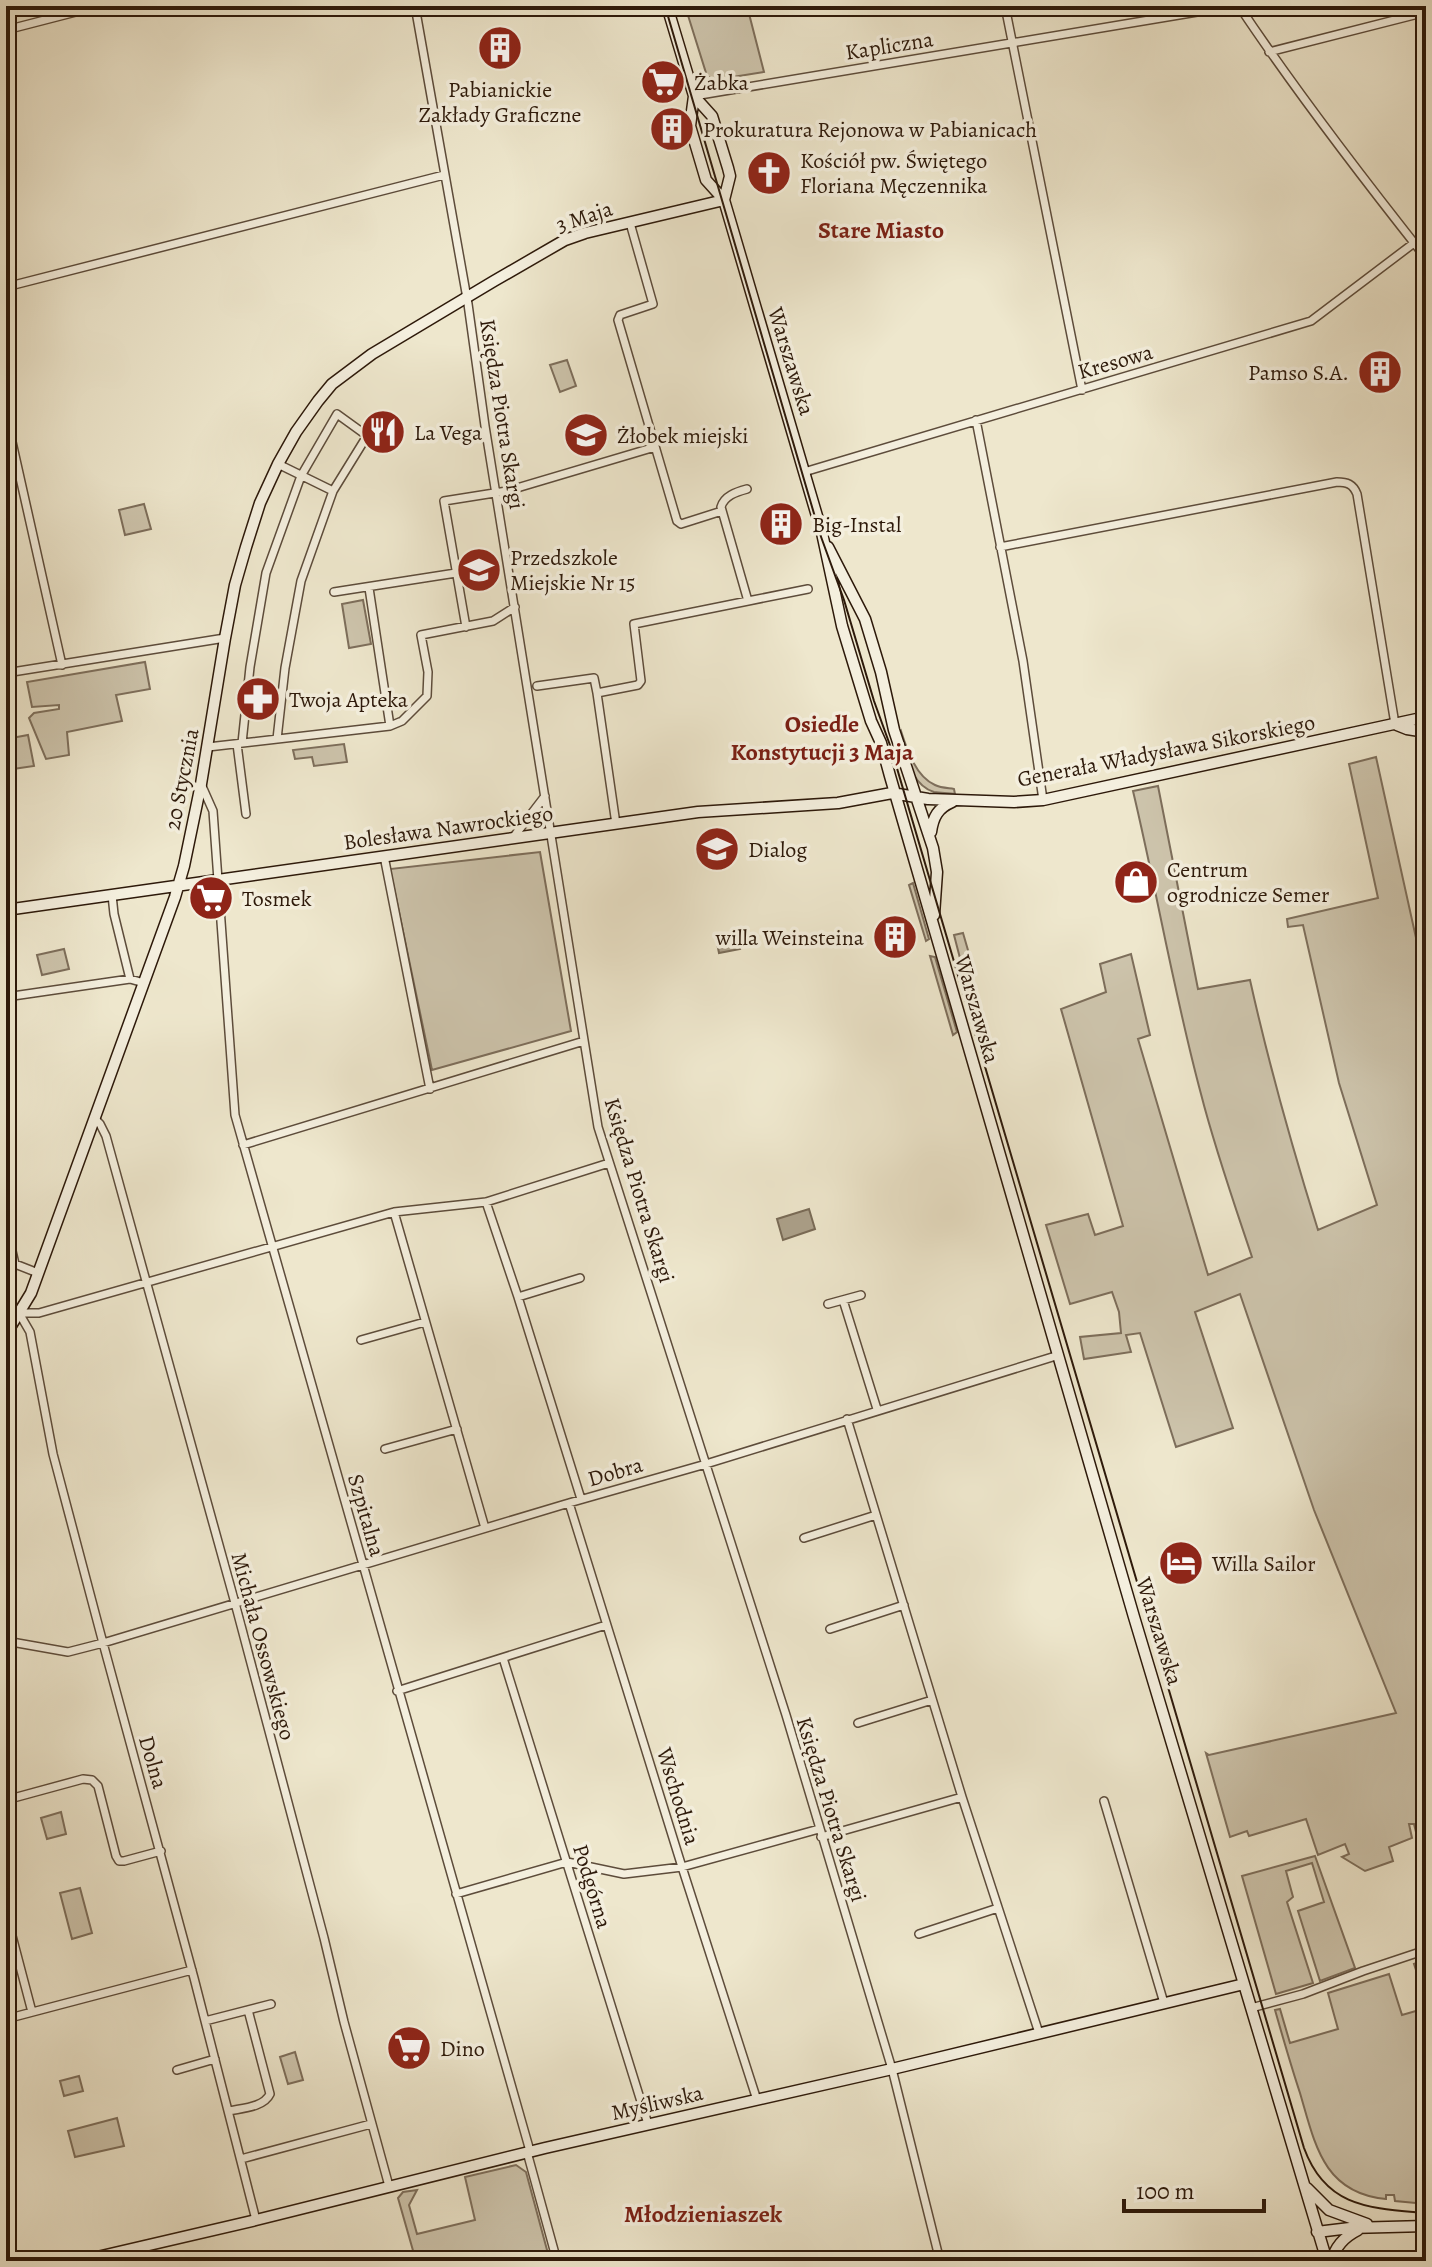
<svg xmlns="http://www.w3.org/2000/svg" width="1432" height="2267" font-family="Alegreya,serif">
<rect width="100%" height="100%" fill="#eee7cd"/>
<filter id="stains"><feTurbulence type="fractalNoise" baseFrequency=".0025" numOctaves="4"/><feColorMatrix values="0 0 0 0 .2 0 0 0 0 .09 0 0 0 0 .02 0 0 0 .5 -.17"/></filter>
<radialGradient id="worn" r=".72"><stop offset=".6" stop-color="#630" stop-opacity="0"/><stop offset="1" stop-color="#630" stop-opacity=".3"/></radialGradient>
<path fill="#cdc4ac" stroke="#7d6e5b" stroke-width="2" d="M690 6H718L720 11 747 6 764 72 714 80 707 76 686 9Z
M567 360 576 386 560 392 550 365Z
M144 504 151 529 125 535 119 510Z
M363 600 371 644 349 648 342 604Z
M145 662 150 689 116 695 122 721 67 732 69 755 46 759 29 718 34 713 59 709V705L32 707 27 682Z
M901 731C907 750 916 777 935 785 941 788 948 788 954 789L955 794C948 793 941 793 934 792 912 786 905 755 898 736Z
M28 735 34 766 6 770V739Z
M344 744 347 762 314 766 312 757 295 759 293 750Z
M1376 757 1426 983V1832L1417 1836 1414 1824H1409L1412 1838 1389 1847 1393 1861 1365 1871 1342 1857 1349 1854 1345 1844 1318 1855 1306 1819 1249 1836 1247 1831 1230 1837 1206 1753 1209 1755 1396 1713 1314 1510 1240 1294 1195 1312 1233 1428 1176 1447 1140 1333 1126 1335 1131 1352 1084 1359 1080 1337 1121 1333 1119 1312 1112 1292 1070 1304 1046 1225 1088 1214 1095 1235 1123 1226 1061 1009 1106 992 1100 964 1131 954 1150 1035 1138 1039 1208 1275 1252 1257C1234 1203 1215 1149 1201 1094 1174 994 1157 892 1133 791L1158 786 1198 989 1250 980C1269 1065 1292 1147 1318 1230L1377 1205 1339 1083 1303 925 1288 927 1287 919 1378 898 1349 764Z
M540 852 571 1031 432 1070 390 869Z
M913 883 929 939 926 941 909 885Z
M963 933 972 964 965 966 972 988 968 989 954 935Z
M64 949 69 969 42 975 37 955Z
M930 956 935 957 957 1032 953 1035Z
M61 1812 66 1834 47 1839 41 1818Z
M1315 1856 1355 1968 1320 1981 1298 1911 1324 1902 1312 1863 1286 1871 1293 1897 1287 1902 1313 1983 1276 1994 1242 1876Z
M80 1888 92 1933 72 1939 60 1893Z
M1426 1960V2001L1414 1964Z
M1389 1974 1402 2015 1426 2008V2057L1417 2060 1426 2096V2204L1395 2201 1394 2195H1386V2199C1323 2193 1315 2144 1300 2093 1291 2066 1283 2038 1275 2010L1280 2009 1290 2043 1338 2029 1328 1993Z
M295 2052 303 2080 288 2084 280 2057Z
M79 2076 83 2091 64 2096 60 2081Z
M117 2118 124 2146 75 2157 68 2131Z
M516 2165 526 2172 550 2261H416L398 2198 403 2192 417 2190 409 2205 417 2234 475 2220 465 2177Z"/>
<path fill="#aca18b" stroke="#796b57" stroke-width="2" d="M735 932 740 949 719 953 716 938 719 936Z
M809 1209 815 1229 783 1240 777 1219Z"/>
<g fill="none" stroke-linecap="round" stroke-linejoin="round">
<g stroke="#5d4c3b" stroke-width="10">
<path id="street" d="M415 6 468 304 485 426 598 1127 786 1715 892 2069 940 2261
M1005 6 1082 390
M1239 6C1297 93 1361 176 1426 258
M6 30 99 6
M1269 52 1426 12
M694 96 1233 6
M630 223 653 304 620 315 618 320 677 521 681 524 722 511
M6 287 444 175
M6 415 62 665
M976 420 1023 661 1043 800
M278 464 333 491
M804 472 1311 321 1414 243
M747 489C736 492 724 496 721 507L748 601 808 589
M1000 547 1337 482C1347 482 1353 484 1357 494L1395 724
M369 588 390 726
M334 592 456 573
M466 627 444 501 507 491 655 447
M6 673 225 638
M537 686 594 678 597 693 638 685 641 681 634 624 748 601
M597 693 616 824
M277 739 285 668 301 581 333 491 375 423
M242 743 250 667 266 573 301 476 337 414 366 435
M237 744 246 814
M208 747 390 726 402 721 427 696 428 672 421 635 493 621 515 607
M201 784 213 811 235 1115 530 2151
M512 839 545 796
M384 856 430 1089
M112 895 114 914 130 979
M6 997 130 979 144 983
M95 1119 100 1124 106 1136 235 1603 324 1938 344 2022 389 2186
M243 1145 584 1041
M486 1202 518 1297 581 1499
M394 1212 485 1528
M6 1225 15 1264 38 1273
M518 1297 580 1278
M843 1300 877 1409
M828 1304 861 1295
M361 1340 425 1322
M847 1419 962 1797 1039 2033
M385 1449 457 1429
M569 1503 682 1867 757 2100
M804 1538 876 1515
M830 1629 904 1605
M6 1641 68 1652 103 1643 569 1503 706 1464 1059 1355
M503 1658 648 2124
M397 1691 606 1625
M858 1723 932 1700
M6 1800 83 1779 92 1780 98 1786 116 1856 119 1861H124L161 1851
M1104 1801 1164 2003
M821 1837 962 1797
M456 1894 567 1862 624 1874 682 1867 819 1829
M6 1913 32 2012
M919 1934 998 1908
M1251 2008 1303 1994 1363 1971 1426 1950
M6 2019 192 1970
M205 2021 271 2004
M177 2070 215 2059
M229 2111C243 2108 264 2107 270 2094L248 2010
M527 2152 557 2261
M241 2159 371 2124
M256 2220 194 1978 103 1643 53 1454 30 1332 19 1313H39L394 1212 486 1202 609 1163
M141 2246 145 2261"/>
</g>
<g stroke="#2d190a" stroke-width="13">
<path id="secondary" d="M667 6 694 96 690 126 706 180 724 200
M694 96 712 116 728 168 730 176 724 200 822 533 842 626 871 721 881 743 890 776 1134 1617 1327 2261
M828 547 865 619 881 672 894 730 933 848 937 872 934 915
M1397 725 1407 729 1426 732
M931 832C933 817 938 808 952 802
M6 910 698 812 838 803 892 793 928 799 1014 802 1043 800 1426 717
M6 1334 31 1293 175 897 184 866 201 784 225 638 235 585 246 547 260 503 278 464 296 432 318 401 332 384 372 354 494 281 565 240 585 233 724 200
M1307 2188 1329 2210 1367 2224
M1317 2232 1350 2228 1426 2226
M80 2261 256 2220 545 2148 892 2069 1244 1984
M1332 2261C1335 2246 1344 2237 1358 2230"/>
</g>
<use href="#street" stroke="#f4efde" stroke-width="7"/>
<use href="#secondary" stroke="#f4efde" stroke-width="10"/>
<path stroke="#2d190a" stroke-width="2" d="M665 6 820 534 844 600 874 701 891 748 1304 2148C1326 2208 1370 2208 1426 2213"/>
</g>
<defs>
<g id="building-disc" transform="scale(2.3)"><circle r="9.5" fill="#8f2418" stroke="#f4efde"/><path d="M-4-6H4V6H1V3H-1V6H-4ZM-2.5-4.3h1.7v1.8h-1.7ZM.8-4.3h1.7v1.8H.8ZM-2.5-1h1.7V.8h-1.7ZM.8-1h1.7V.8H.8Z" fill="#fff"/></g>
<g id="supermarket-disc" transform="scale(2.3)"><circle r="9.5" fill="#8f2418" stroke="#f4efde"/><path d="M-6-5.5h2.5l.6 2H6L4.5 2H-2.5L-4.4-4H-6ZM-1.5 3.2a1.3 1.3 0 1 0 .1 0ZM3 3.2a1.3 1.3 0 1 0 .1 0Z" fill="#fff"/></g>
<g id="church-disc" transform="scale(2.3)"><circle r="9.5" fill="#8f2418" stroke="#f4efde"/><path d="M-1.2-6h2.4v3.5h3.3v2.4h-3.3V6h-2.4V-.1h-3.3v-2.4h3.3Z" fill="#fff"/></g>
<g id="restaurant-disc" transform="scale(2.3)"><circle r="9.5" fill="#8f2418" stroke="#f4efde"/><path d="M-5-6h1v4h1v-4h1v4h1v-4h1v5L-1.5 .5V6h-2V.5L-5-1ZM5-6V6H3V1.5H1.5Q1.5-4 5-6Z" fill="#fff"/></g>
<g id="school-disc" transform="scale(2.3)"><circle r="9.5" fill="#8f2418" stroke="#f4efde"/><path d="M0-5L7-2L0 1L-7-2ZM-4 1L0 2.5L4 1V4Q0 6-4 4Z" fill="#fff"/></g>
<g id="pharmacy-disc" transform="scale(2.3)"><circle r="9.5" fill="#8f2418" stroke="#f4efde"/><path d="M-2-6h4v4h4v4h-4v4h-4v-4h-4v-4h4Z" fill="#fff"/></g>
<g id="shop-disc" transform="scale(2.3)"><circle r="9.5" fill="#8f2418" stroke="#f4efde"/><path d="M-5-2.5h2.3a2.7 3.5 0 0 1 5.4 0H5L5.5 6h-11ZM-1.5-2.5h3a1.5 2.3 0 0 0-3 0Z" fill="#fff"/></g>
<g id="hotel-disc" transform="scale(2.3)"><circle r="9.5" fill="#8f2418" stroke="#f4efde"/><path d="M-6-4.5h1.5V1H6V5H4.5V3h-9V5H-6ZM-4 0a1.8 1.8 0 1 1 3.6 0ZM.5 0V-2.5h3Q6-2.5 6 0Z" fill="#fff"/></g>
</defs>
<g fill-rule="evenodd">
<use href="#building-disc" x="500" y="48"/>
<use href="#supermarket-disc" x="663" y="82"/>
<use href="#building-disc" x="672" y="129"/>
<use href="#church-disc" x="769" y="173"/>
<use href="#building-disc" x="1380" y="372"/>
<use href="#restaurant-disc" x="383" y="432"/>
<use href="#school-disc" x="586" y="435"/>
<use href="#building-disc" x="781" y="524"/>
<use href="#school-disc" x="479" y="570"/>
<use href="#pharmacy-disc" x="258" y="699"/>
<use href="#school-disc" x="717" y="849"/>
<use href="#shop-disc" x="1136" y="882"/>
<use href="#supermarket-disc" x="211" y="898"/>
<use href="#building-disc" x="895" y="937"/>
<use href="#hotel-disc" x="1181" y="1563"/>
<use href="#supermarket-disc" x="409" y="2048"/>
</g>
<g text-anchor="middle" stroke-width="7" stroke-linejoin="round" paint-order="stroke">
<g font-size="22" fill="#2d190a" stroke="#f4efde">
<text transform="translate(889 45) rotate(-9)" y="8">Kapliczna</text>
<text transform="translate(584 216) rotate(-18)" y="8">3 Maja</text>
<text transform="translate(792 361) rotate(73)" y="8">Warszawska</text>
<text transform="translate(1115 361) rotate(-16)" y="8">Kresowa</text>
<text transform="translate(503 414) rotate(81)" y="8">Księdza Piotra Skargi</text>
<text transform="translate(1166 750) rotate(-11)" y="8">Generała Władysława Sikorskiego</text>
<text transform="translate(181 779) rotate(-79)" y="8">20 Stycznia</text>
<text transform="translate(448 827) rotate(-8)" y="8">Bolesława Nawrockiego</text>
<text transform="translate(978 1009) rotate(74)" y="8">Warszawska</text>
<text transform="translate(640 1190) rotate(73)" y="8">Księdza Piotra Skargi</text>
<text transform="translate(615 1471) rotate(-16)" y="8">Dobra</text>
<text transform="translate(367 1515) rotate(74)" y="8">Szpitalna</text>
<text transform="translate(1160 1631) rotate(73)" y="8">Warszawska</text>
<text transform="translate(264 1646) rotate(75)" y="8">Michała Ossowskiego</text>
<text transform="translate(154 1762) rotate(74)" y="8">Dolna</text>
<text transform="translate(679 1796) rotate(73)" y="8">Wschodnia</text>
<text transform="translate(832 1809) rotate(73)" y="8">Księdza Piotra Skargi</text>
<text transform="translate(593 1886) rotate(73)" y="8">Podgórna</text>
<text transform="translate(657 2102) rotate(-13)" y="8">Myśliwska</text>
</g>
<g font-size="22" fill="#2d190a" stroke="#f4efde" text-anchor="start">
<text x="694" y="90">Żabka</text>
<text x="500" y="97" text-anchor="middle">Pabianickie<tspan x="500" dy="25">Zakłady Graficzne</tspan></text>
<text x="703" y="137">Prokuratura Rejonowa w Pabianicach</text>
<text x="800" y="168">Kościół pw. Świętego<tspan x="800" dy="25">Floriana Męczennika</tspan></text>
<text x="1349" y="380" text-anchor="end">Pamso S.A.</text>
<text x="414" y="440">La Vega</text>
<text x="617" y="443">Żłobek miejski</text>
<text x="812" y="532">Big-Instal</text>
<text x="510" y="565">Przedszkole<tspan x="510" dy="25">Miejskie Nr 15</tspan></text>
<text x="289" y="707">Twoja Apteka</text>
<text x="748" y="857">Dialog</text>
<text x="1167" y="877">Centrum<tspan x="1167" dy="25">ogrodnicze Semer</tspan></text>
<text x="242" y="906">Tosmek</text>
<text x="864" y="945" text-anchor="end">willa Weinsteina</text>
<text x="1212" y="1571">Willa Sailor</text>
<text x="440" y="2056">Dino</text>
</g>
<g font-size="24" font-weight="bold" fill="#7a1f14" stroke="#f4efde">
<text x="881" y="238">Stare Miasto</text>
<text x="822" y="732">Osiedle<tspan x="822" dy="28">Konstytucji 3 Maja</tspan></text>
<text x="703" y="2222">Młodzieniaszek</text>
</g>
</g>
<rect width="1432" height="2267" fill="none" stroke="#eee7cd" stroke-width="32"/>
<rect x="8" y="8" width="1416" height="2251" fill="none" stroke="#2d190a" stroke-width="4"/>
<rect x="16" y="16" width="1400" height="2235" fill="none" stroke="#2d190a" stroke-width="2"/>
<path d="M1124 2199v12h140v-12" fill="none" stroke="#2d190a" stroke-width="4"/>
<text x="1136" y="2199" font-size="24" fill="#2d190a" stroke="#f4efde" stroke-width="6" paint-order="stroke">100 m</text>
<rect width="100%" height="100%" filter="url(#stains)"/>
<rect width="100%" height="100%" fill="url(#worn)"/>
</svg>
